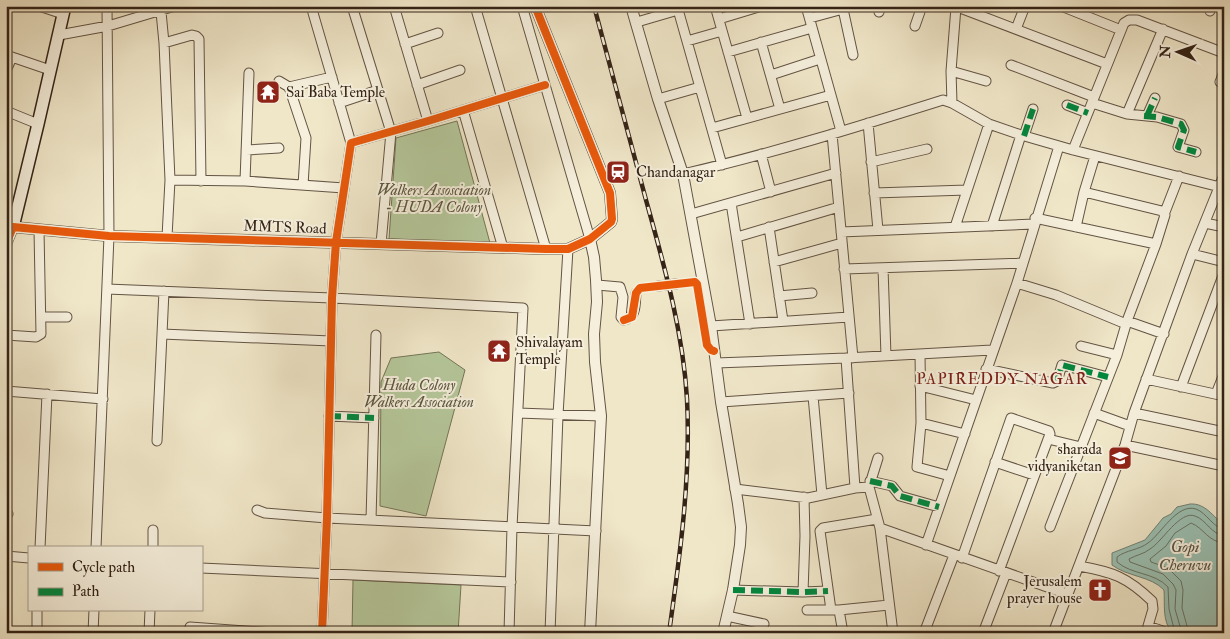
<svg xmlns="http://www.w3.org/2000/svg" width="1230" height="639" font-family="'IM FELL Double Pica',serif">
<rect width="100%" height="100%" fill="#f0e7c9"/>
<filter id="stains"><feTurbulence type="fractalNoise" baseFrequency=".004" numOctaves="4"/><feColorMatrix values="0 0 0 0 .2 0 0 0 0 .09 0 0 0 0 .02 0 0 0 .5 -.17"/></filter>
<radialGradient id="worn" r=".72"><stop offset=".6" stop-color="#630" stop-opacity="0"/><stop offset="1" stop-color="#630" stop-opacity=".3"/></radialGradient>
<path fill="#b5c79a" stroke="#747558" d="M457 121 490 243 389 239 396 138Z
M439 352 465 370 426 516 380 506 381 382 391 358Z
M353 580 461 585 458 633H352Z"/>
<path fill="#9bc0b2" stroke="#728174" d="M1190 504C1206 503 1213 517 1224 525V633H1172C1162 620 1165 605 1164 590 1151 576 1128 577 1112 565V553L1145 540 1163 518 1171 514 1177 507Z"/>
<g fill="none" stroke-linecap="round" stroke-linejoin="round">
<path stroke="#687264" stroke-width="1" d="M1175 633 1169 609 1168 587C1154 572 1132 575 1117 562V557C1126 550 1139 550 1148 543 1161 534 1177 503 1196 509 1207 513 1213 528 1224 529
M1182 633 1175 609 1176 590 1173 584 1163 574 1130 562 1129 559C1136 555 1144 554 1150 549 1162 542 1180 510 1195 516 1207 520 1211 535 1224 535
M1189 633 1182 608 1183 590 1181 581 1168 568 1151 562 1150 559 1166 546 1175 533 1191 523C1204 528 1208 542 1224 543"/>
<path stroke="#cac0a5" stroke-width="9" stroke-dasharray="9 4.5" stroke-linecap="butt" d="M676 284 697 283 707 345 711 350 714 351
M636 293 642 287 658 286"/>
<g stroke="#635444" stroke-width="11">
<path id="minor" d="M39 6 63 14
M311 6 351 143
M352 6 391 132 381 244
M394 6 428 121
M475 6 546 249
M522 6 590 239
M677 6 722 165
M715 6 747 118
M806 6 841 131
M955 6 1107 64
M1061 6 1121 30
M1209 6 1210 11
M843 9 853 55
M161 12 164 43 170 180 167 237
M879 12 881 6
M810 18 843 9V6
M719 19 762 6
M637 22 678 10
M915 26 922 6
M1016 29 1025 6
M59 35 108 26 175 6
M687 41 722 31
M761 42 780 109
M164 43 192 35 196 36 199 39 201 181
M405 44 438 33
M728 52 812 28
M6 55 50 70
M1011 65 1094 97
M6 71 12 57
M951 71 986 81
M771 75 820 59
M279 81 289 87 332 77
M1220 82 1224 72
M417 85 460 70
M289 87 306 138 303 185
M658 99 700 87
M339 103 378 90
M952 103 951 71 956 7
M1092 103 1127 114 1163 29
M1067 105 1088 113
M463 110 503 248
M6 111 38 124
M1127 114 1157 117 1181 124 1184 130 1178 147 1196 152
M1147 116 1155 98
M868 123 878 230
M712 128 831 95
M832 134 853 358
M1024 136 1033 109
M246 150 279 148
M1073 150 1124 23 1129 20H1137L1224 53
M761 154 771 192
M871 162 927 149
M683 174C770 154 857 127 943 100L952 103 989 124 1021 135 1073 150 1224 188
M170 180 245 181 344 188
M245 181 249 73
M874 193 967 190
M731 203 750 324
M1165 212 1179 176
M691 214 836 173
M1035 218 1156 244
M1205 223 1224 227
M992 226 1021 135
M769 227 783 321
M955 227 989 124
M1076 227 1084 192 1095 156
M841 232 1034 224
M737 237 839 207
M1192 254 1224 262
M774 262 842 243
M883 268 886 356
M844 269 1022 263
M1017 283 1056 295 1126 324
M597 285 620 287 623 297 621 317 624 320C637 317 635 304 636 293
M658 286 676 284
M107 289 332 298 523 308 512 527 509 633
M779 296 812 293
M41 317H67
M1127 321 1164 334
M711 326 849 317
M162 334 331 341
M6 335 36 337 41 334 39 230
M1081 346 1117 355
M920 354 921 423 965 434
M846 358 855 488
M716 363 846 358 992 350
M986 369 1053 383 1057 381 1062 365 1108 377
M1146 379 1224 396
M920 386 976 400
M1181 387 1224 273
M6 391 103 399
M1216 394 1224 374
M813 396 822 495
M721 402 849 393
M518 413 601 416
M1094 413 1130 426
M1134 413 1224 432
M329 416 374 418
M921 423 917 467 950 476
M1048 439 1081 447
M157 441 164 291
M1125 445 1224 466
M878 458 869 487 880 528 893 633
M995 462 1034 475
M870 481 892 486 900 496 939 507
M735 489 808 498 855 488 869 487
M257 510 265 513 327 518 596 531
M6 513 8 514
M371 520 376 335
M1050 527 1117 355 1127 321 1156 244 1165 215 1162 211 1084 192
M880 528 1067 594
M926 545 1017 283 1059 146
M40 548 47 394
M96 548 109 236 107 6
M153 548V530
M6 556 29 558
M962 558 1011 418 1049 431 1050 434 999 571
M1079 566C1113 572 1127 577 1152 601L1153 609 1148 626C1154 629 1161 629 1166 633
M201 568 511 582
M733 590 803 592 828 591
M803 592 805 536 804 497
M807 610H839L889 605
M831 610 820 531 823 528 877 519
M839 610 843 633
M727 616 764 624
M190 627 274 633
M37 633V610
M93 633 94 610
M149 633 150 610
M322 633 327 518 332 298 336 242 351 143 428 121 545 85
M550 633 558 415 568 249
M924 633 954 555
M983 633 1006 573
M1053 633 1125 445 1134 413 1192 254 1224 175"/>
</g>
<g stroke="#635444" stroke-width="12">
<path id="tertiary" d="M631 6 658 99 683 174 711 326 721 402 738 504 741 527 740 545 733 590 723 633
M6 244 13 227 109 236 546 249H568L590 239 611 222 612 219 610 193 535 6
M590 633 601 416 595 362 594 334 597 302 596 280 594 257 590 239"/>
</g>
<g stroke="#342317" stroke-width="14">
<path id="secondary" d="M6 225 13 227 38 124 65 6"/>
</g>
<use href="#minor" stroke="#f5efdc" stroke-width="9"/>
<use href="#tertiary" stroke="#f5efdc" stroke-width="10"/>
<use href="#secondary" stroke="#f5efdc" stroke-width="11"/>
<g stroke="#342317" stroke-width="4.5">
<path id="rail" d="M594 6C611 71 629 135 646 200 664 265 683 331 687 399 691 478 680 555 669 633"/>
</g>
<use href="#rail" stroke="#f5efdc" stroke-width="2.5" stroke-dasharray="8" stroke-linecap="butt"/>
<path stroke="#00873e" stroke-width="6" stroke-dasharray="12 6" stroke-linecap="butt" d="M1067 105 1088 113
M1144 116 1157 117 1181 124 1184 130 1178 147 1196 152
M1147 116 1155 98
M1024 136 1033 109
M1057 381 1062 365 1108 377
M329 416 374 418
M870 481 892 486 900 496 939 507
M733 590 803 592 828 591"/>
<g stroke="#f5efdc" stroke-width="11">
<path id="cycleway" d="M6 244 13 227 109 236 546 249H568L590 239 611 222 612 219 610 193 535 6
M624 320 632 317 636 293 640 288 695 282 697 284 707 345 711 350 714 351
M322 633 327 518 332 298 336 242 351 143 428 121 545 85"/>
</g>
<use href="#cycleway" stroke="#e8590c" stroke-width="8"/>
</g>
<defs>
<g id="temple-square" transform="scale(1.25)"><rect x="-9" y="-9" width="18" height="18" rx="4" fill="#8f2418" stroke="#f5efdc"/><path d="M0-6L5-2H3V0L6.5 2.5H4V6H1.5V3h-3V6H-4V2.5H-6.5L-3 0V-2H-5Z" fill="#fff"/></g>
<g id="station-square" transform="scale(1.25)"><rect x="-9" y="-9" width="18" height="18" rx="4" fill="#8f2418" stroke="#f5efdc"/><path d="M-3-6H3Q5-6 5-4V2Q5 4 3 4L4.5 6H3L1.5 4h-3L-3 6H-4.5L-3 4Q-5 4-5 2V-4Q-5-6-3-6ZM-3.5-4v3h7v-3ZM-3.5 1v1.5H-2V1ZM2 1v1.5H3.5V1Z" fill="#fff"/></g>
<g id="university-square" transform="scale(1.25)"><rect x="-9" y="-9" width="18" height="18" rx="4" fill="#8f2418" stroke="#f5efdc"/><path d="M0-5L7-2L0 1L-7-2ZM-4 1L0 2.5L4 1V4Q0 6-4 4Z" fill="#fff"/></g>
<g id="church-square" transform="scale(1.25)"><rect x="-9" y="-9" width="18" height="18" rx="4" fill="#8f2418" stroke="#f5efdc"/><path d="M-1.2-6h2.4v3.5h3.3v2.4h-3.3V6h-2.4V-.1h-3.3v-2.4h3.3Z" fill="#fff"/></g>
</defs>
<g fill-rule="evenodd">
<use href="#temple-square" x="268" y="92"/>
<use href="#station-square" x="618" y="172"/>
<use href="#temple-square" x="499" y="351"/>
<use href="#university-square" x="1120" y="458"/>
<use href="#church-square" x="1100" y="590"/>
</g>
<g text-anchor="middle" stroke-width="4" stroke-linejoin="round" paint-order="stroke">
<g font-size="15" fill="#342317" stroke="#f5efdc" text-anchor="start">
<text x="286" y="97">Sai Baba Temple</text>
<text x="636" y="177">Chandanagar</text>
<text x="516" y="347">Shivalayam<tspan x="516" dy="17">Temple</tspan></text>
<text x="1102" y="454" text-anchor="end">sharada<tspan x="1102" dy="17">vidyaniketan</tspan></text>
<text x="1082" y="586" text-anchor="end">Jerusalem<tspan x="1082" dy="17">prayer house</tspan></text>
</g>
<g font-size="15" font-style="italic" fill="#5b543e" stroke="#f5efdc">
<text x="434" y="195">Walkers Assosciation<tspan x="434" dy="17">- HUDA Colony</tspan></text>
<text x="419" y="390">Huda Colony<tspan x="419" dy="17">Walkers Association</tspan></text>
</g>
<g font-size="15" fill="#342317" stroke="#f5efdc">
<text transform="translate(285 227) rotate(2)" y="5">MMTS Road</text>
</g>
<g font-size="16" letter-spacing="1" fill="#7a1f14" stroke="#f5efdc">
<text x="1002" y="384">PAPIREDDY NAGAR</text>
</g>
<g font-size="16" font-style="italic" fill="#535246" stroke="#f5efdc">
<text x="1185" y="552">Gopi<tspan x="1185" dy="18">Cheruvu</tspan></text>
</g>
</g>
<rect width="1230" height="639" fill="none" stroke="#f0e7c9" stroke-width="25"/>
<rect x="8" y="8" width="1215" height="624" fill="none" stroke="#342317" stroke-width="2.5"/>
<rect x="12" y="12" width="1205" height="614" fill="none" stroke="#342317"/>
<rect x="28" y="546" width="175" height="65" fill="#f5efdc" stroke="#a89d8d"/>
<rect x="38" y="563" width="25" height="8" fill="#e8590c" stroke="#a89d8d"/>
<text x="72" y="572" font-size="15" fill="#342317">Cycle path</text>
<rect x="38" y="588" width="25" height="8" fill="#00873e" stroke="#a89d8d"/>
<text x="72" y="596" font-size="15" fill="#342317">Path</text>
<g transform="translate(1178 52) rotate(272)" stroke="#f5efdc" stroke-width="4" paint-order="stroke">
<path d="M0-4L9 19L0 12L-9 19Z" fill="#342317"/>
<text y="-8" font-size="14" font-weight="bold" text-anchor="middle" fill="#342317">N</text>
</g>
<rect width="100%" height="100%" filter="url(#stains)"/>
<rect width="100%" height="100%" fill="url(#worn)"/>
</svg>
